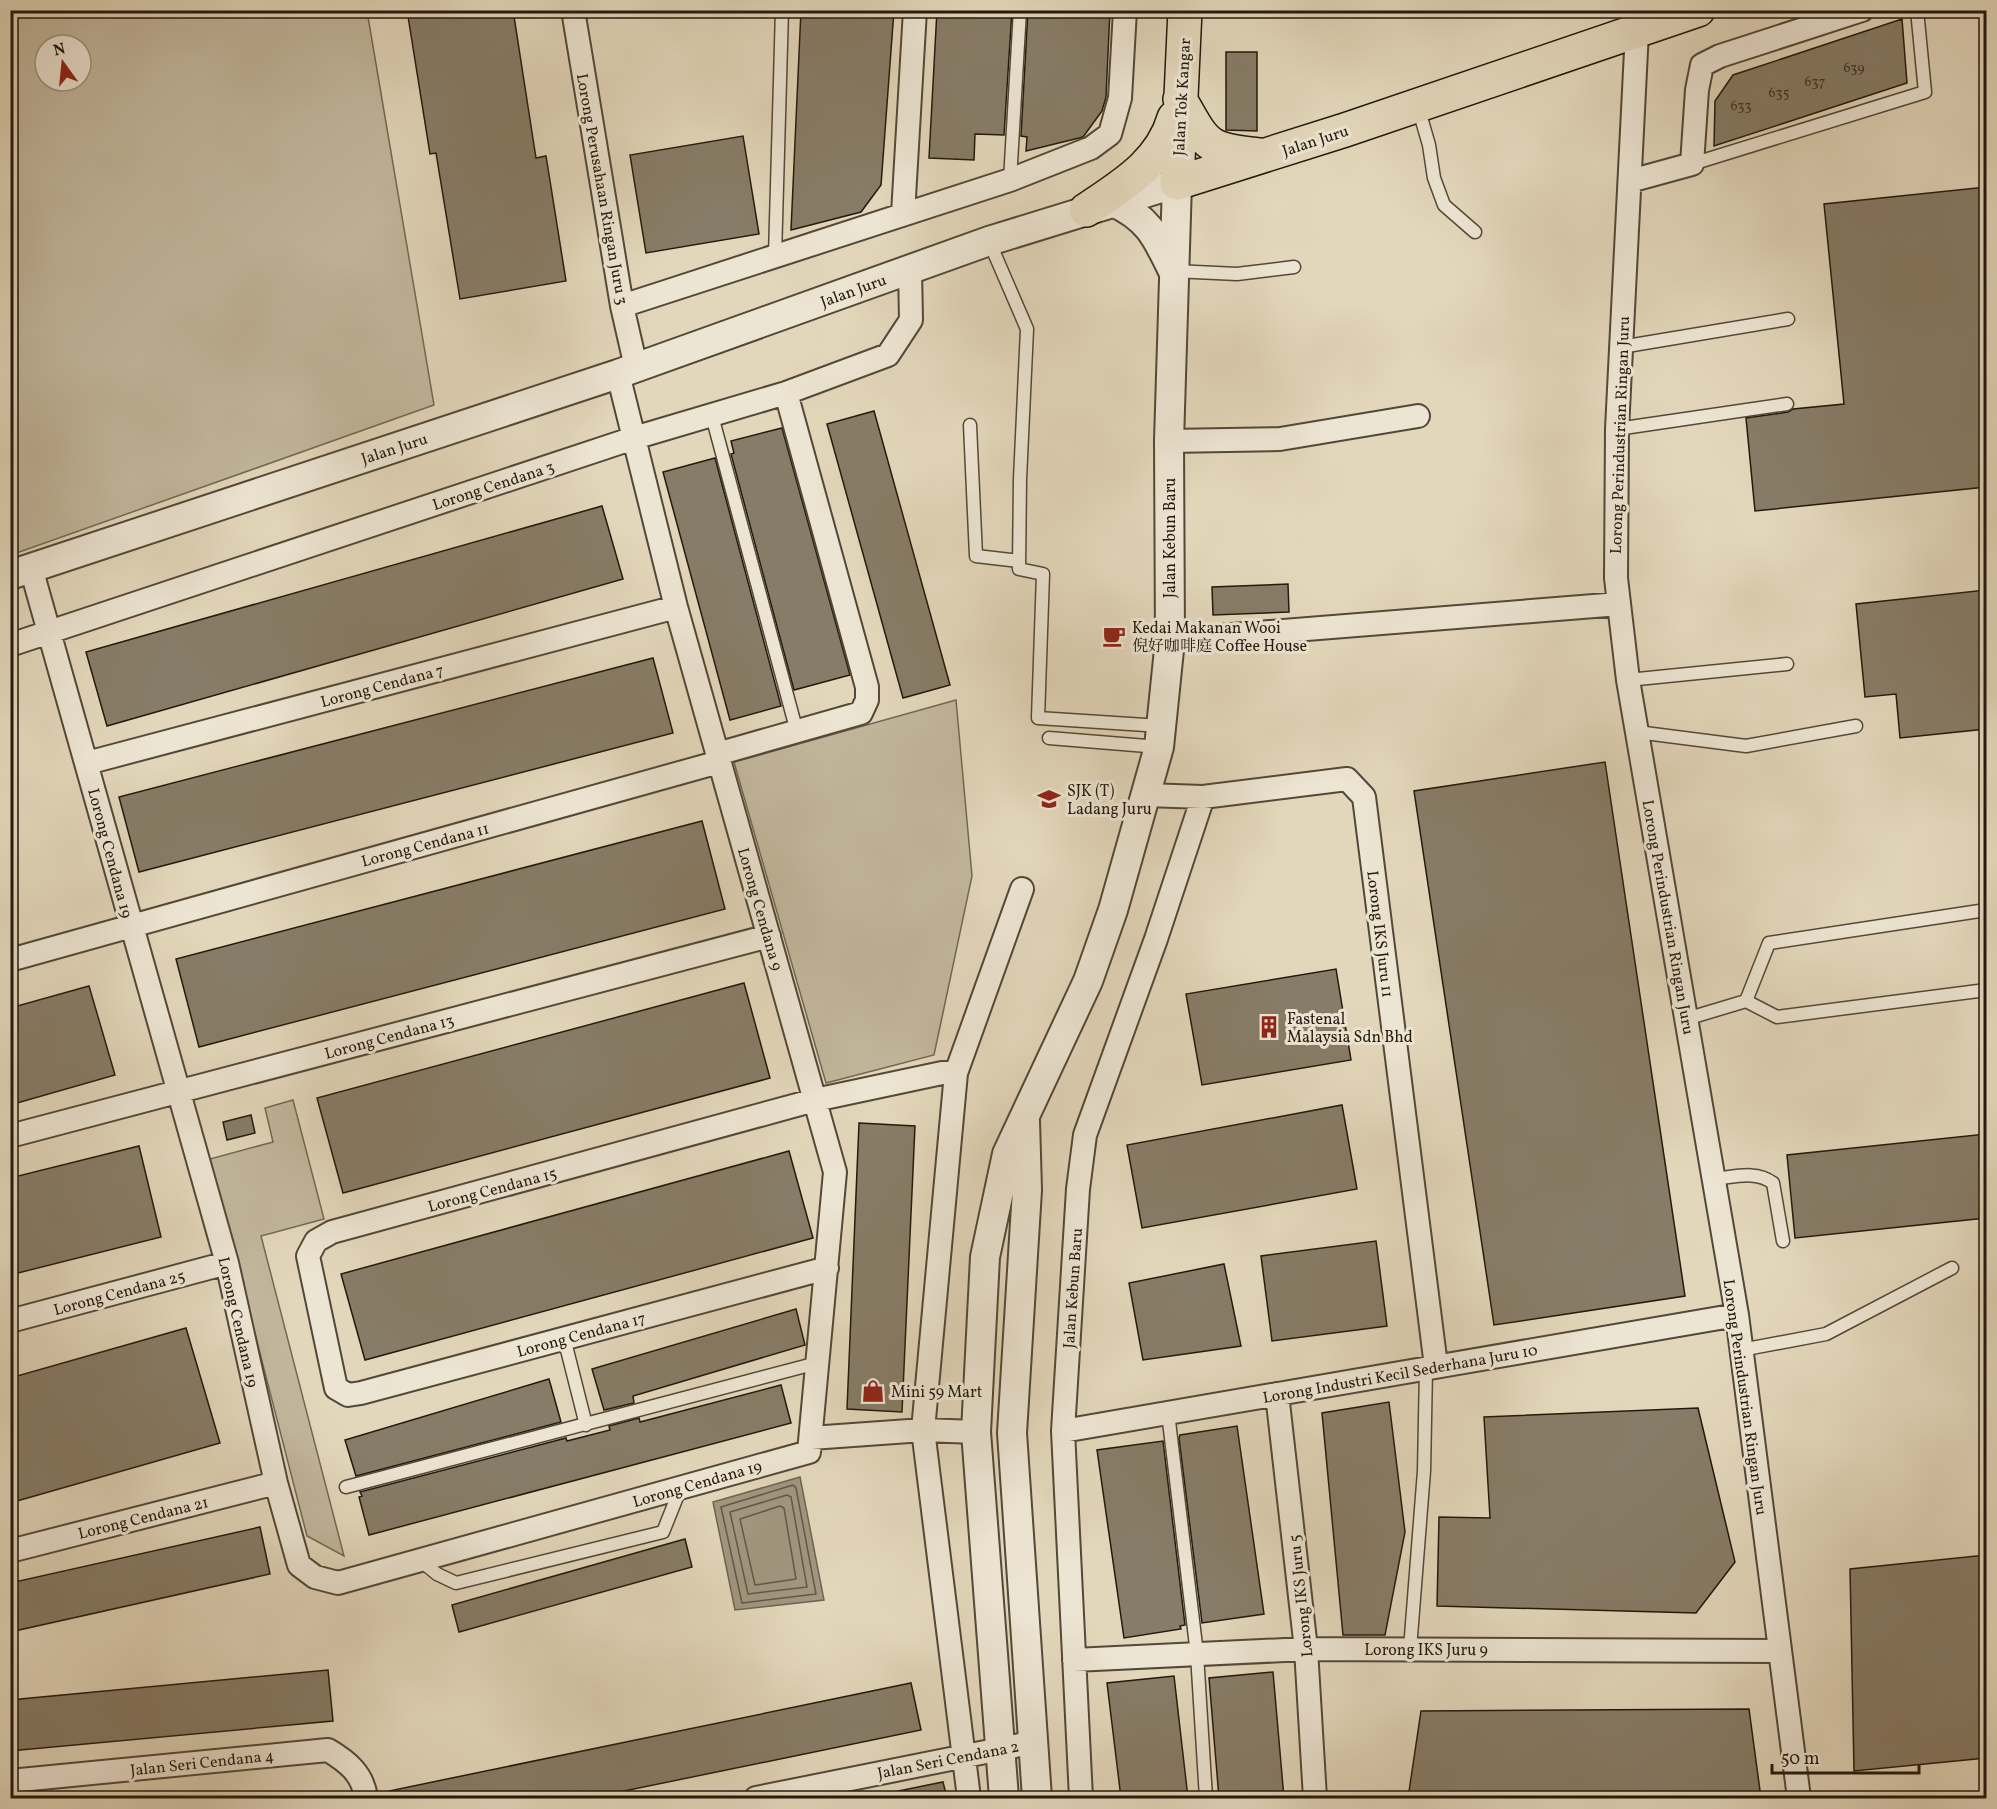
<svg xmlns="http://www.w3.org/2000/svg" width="1997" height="1809" font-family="Vollkorn,'Noto Serif SC',serif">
<rect width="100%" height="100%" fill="#e3d7bb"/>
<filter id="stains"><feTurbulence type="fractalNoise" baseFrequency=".00333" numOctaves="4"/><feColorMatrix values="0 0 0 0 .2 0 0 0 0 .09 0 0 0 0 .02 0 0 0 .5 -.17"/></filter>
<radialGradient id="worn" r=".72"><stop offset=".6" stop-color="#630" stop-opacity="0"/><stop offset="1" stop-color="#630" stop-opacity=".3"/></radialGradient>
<path fill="#c2b79d" stroke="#726855" stroke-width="1.5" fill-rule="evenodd" d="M10 11H367L434 405 11 555ZM45 45H81V81H45Z
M956 700 972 876 934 1055 826 1083 734 762Z
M293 1100 324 1219 261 1236 344 1556 307 1536 210 1159 273 1142 265 1108Z"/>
<path fill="#a29680" stroke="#6f6452" stroke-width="1.5" d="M800 1477 824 1600 735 1610 713 1502Z"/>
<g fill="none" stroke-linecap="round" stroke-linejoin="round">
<path stroke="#625846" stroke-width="1.5" d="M793 1485 796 1488 816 1594 742 1603 721 1507Z
M787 1495 791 1497 807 1587 748 1594 730 1512Z
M780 1506 784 1508 796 1579 755 1585 740 1519Z"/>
</g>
<path fill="#877c67" stroke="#23190d" stroke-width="1.5" d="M407 10H513L536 158 546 156 566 281 460 299 436 153 430 154Z
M801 10H894L881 185 861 212 791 230Z
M937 10H1012L1004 135 975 134 974 160 929 158Z
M1028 10H1110L1106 97 1102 111 1083 137 1026 151 1027 137 1021 136Z
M1902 19 1907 83 1714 146 1715 101 1733 75Z
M1226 52H1257V131L1226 130Z
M743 136 759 234 646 253 630 155Z
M1986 187V487L1755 511 1746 418 1788 412 1793 409 1844 404 1824 204Z
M874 411 950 685 903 698 827 424Z
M782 428 850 675 794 690 731 454 734 453 731 441Z
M715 458 781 706 730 720 663 472Z
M602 506 623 579 107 726 86 652Z
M1288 584 1289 612 1213 615 1212 587Z
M1986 590V729L1900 738 1896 694 1865 697 1856 604Z
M653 658 673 733 139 872 119 797Z
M1605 762 1685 1296 1494 1325 1414 791Z
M702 821 725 909 199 1047 176 959Z
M1336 969 1351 1060 1202 1085 1186 994Z
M744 983 770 1078 343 1193 317 1098Z
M89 986 115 1075 10 1105V1008Z
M1342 1105 1357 1189 1142 1228 1127 1145Z
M251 1115 255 1133 227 1140 223 1122Z
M859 1123 915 1126 902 1412 847 1409Z
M1986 1134V1218L1795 1238 1787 1155Z
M139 1146 161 1237 10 1275V1178Z
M789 1151 813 1238 365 1360 341 1274Z
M1376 1241 1387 1326 1272 1341 1261 1256Z
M1224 1264 1241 1346 1143 1360 1129 1283Z
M796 1309 805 1345 633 1396 634 1403 604 1410 592 1369Z
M186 1328 220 1443 10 1503V1378Z
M549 1379 561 1422 356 1476 345 1440Z
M781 1385 791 1423 369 1535 359 1497 362 1496 360 1492 566 1438 567 1441 610 1430 609 1426 639 1418 640 1422Z
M1389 1402 1405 1532 1385 1635H1343L1322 1413Z
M1698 1408 1735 1562 1696 1613 1437 1606 1439 1517 1490 1518 1484 1417Z
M1237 1426 1264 1614 1202 1623 1179 1438 1180 1435Z
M1163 1441 1185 1625 1180 1626 1181 1629 1124 1638 1097 1450Z
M260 1527 270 1574 10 1632V1583Z
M685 1539 692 1567 459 1632 452 1605Z
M1986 1555V1758L1854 1771 1850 1569Z
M328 1670 333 1721 10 1751V1700Z
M1273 1672 1284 1798H1219L1209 1678Z
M1174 1676 1188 1798H1121L1107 1683Z
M911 1683 921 1730 590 1798H390L389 1791Z
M1749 1709 1761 1798H1408L1421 1711Z
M943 1782 947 1798H898V1791Z"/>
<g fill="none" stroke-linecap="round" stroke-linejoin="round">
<g stroke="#534838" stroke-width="15">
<path id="service" d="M1418 107 1429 145 1434 178 1444 205 1475 232
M1692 164 1925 92 1917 10
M1010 180 1020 10
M989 241 1027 329 1020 479 1019 569 1043 574 1038 718 1161 726
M775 256 782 10
M1174 271 1237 274 1294 267
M1621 347 1788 319
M712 416 797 732
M970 425 976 556 1019 561
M1617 429 1787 404
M1628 680 1787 664
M1637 732 1746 746 1856 726
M1049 738 1159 747
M1746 1001 1769 943 1986 910
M1746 1001 1777 1017 1986 990
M1686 1019 1746 1001
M1714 1179C1734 1177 1756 1170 1773 1183L1783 1241
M564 1338 586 1425
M1741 1350 1826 1334 1952 1268
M1168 1413 1197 1654 1206 1798
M346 1487 817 1363
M420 1560 437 1574 456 1583 663 1532 681 1487
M1410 1649 1424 1471 1426 1368"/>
</g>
<g stroke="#534838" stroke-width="26">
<path id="minor" d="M573 10 622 306 636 367
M1637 31 1617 429 1616 578 1628 680 1737 1315 1799 1798
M1630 181 1692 164 1697 90 1702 65 1720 56 1862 10
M903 214 915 10
M622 306 1010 180 1091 148 1110 134 1120 98 1125 10
M1169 441 1280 439 1418 416
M31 568 227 1263 276 1483 299 1565 315 1577 338 1583 809 1452 835 1172 676 607 618 374
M1170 640 1619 604
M10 645 634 438 786 393 888 355 911 320 910 270
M717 754 861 713 867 700V687L786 393
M87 763 676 607
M1146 795 1203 797 1347 779 1364 797 1436 1366
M10 960 719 762
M10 1136 769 936
M827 1268 361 1393 348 1395 336 1388 308 1256 316 1241 332 1232 815 1100 942 1073H956
M10 1321 227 1263
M1277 1394 1306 1649 1315 1798
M1063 1431 1737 1315
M811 1438 923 1430 976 1432
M10 1551 276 1483
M1074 1660 1306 1649 1779 1651
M10 1781 328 1750C348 1762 363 1774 366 1798
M756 1798 1035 1742
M969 1798 923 1430 956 1073 1022 889
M1081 1798 1063 1431 1078 1189 1085 1135 1156 939 1203 797"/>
</g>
<g stroke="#534838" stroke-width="32">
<path id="tertiary" d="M1113 202C1148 218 1156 236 1172 269
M10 575 618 374 989 241 1177 183 1169 441 1170 640 1159 747 1113 910 1088 981 1007 1154 985 1257 976 1432 1004 1798
M1025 1121 1027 1190 1012 1433 1037 1798"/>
</g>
<g stroke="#23190d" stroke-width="36">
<path id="primary" d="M1185 10 1177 183 1345 130 1698 10
M1180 99C1206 145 1205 149 1259 155
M1086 210C1123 185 1161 163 1174 118"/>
</g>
<use href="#service" stroke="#ede5d3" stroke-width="12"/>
<use href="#minor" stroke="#ede5d3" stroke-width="22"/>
<use href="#tertiary" stroke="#ede5d3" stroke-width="28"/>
<use href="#primary" stroke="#e3d7bb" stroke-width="33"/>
</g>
<defs>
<g id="cafe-bare" transform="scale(1.8)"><path d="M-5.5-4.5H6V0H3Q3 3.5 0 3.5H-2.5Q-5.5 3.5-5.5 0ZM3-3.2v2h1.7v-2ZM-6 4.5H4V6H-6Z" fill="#8f2418" stroke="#ede5d3" stroke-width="2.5" paint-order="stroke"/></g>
<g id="school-bare" transform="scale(1.8)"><path d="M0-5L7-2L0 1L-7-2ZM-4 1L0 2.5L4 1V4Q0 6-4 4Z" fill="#8f2418" stroke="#ede5d3" stroke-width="2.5" paint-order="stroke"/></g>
<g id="building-bare" transform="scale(1.8)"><path d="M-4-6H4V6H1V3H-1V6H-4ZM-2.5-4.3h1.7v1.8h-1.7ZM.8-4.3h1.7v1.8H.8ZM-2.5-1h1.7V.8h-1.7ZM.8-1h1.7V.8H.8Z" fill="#8f2418" stroke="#ede5d3" stroke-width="2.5" paint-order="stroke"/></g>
<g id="shop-bare" transform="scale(1.8)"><path d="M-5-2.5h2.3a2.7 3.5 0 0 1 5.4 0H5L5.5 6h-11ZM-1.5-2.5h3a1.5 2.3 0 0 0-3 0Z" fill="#8f2418" stroke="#ede5d3" stroke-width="2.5" paint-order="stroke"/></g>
</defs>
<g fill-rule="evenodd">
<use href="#cafe-bare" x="1114" y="636"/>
<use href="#school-bare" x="1049" y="799"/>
<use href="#building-bare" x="1269" y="1027"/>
<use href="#shop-bare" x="873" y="1391"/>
</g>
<g text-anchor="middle" stroke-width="6" stroke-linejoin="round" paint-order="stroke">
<g font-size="14" fill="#3c3224">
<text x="1854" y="72">639</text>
<text x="1815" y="86">637</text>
<text x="1779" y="97">635</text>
<text x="1741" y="110">633</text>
</g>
<g font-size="16" fill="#23190d" stroke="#ede5d3">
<text transform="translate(1181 97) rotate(-87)" y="6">Jalan Tok Kangar</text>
<text transform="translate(1315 140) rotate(-18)" y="6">Jalan Juru</text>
<text transform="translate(603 189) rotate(80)" y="6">Lorong Perusahaan Ringan Juru 3</text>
<text transform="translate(853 290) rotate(-20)" y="6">Jalan Juru</text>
<text transform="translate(1619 435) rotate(-88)" y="6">Lorong Perindustrian Ringan Juru</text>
<text transform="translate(394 448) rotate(-18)" y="6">Jalan Juru</text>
<text transform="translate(493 485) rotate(-18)" y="6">Lorong Cendana 3</text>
<text transform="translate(1169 538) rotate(-90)" y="6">Jalan Kebun Baru</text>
<text transform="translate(382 685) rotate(-15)" y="6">Lorong Cendana 7</text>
<text transform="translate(425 844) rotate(-15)" y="6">Lorong Cendana 11</text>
<text transform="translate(111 853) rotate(75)" y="6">Lorong Cendana 19</text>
<text transform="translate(761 909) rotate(74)" y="6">Lorong Cendana 9</text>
<text transform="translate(1669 917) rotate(80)" y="6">Lorong Perindustrian Ringan Juru</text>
<text transform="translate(1381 934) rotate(83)" y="6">Lorong IKS Juru 11</text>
<text transform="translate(389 1036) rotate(-15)" y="6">Lorong Cendana 13</text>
<text transform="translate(492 1189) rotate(-15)" y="6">Lorong Cendana 15</text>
<text transform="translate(1072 1288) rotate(-86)" y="6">Jalan Kebun Baru</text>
<text transform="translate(119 1292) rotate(-15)" y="6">Lorong Cendana 25</text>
<text transform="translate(239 1322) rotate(77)" y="6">Lorong Cendana 19</text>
<text transform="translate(581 1334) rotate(-15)" y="6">Lorong Cendana 17</text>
<text transform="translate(1400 1373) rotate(-10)" y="6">Lorong Industri Kecil Sederhana Juru 10</text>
<text transform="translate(1746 1397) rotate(82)" y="6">Lorong Perindustrian Ringan Juru</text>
<text transform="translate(697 1483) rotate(-16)" y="6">Lorong Cendana 19</text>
<text transform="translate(143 1517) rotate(-14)" y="6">Lorong Cendana 21</text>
<text transform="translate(1300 1596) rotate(-96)" y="6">Lorong IKS Juru 5</text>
<text x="1426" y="1655">Lorong IKS Juru 9</text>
<text transform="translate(948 1759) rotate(-11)" y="6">Jalan Seri Cendana 2</text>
<text transform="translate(202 1762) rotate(-6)" y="6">Jalan Seri Cendana 4</text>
</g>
<g font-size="16" fill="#23190d" stroke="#ede5d3" text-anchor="start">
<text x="1132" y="633">Kedai Makanan Wooi<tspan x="1132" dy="18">倪好咖啡庭 Coffee House</tspan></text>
<text x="1067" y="796">SJK (T)<tspan x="1067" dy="18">Ladang Juru</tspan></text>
<text x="1287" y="1024">Fastenal<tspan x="1287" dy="18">Malaysia Sdn Bhd</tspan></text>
<text x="891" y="1397">Mini 59 Mart</text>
</g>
</g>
<rect width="1997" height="1809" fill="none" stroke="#e3d7bb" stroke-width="36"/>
<rect x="12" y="12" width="1973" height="1785" fill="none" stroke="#23190d" stroke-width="3"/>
<rect x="18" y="18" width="1961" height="1773" fill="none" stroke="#23190d" stroke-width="1.5"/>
<g transform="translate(63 63) rotate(345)"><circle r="28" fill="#ede5d3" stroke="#9c9384" stroke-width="1.5"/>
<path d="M0-4.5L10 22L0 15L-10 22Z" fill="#8f2418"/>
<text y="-9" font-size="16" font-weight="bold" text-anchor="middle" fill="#23190d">N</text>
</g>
<path d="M1772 1764v9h147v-9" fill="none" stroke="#23190d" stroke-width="3"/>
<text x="1781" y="1764" font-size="18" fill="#23190d" stroke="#ede5d3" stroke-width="4.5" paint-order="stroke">50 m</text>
<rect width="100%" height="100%" filter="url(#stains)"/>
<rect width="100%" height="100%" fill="url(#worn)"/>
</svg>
